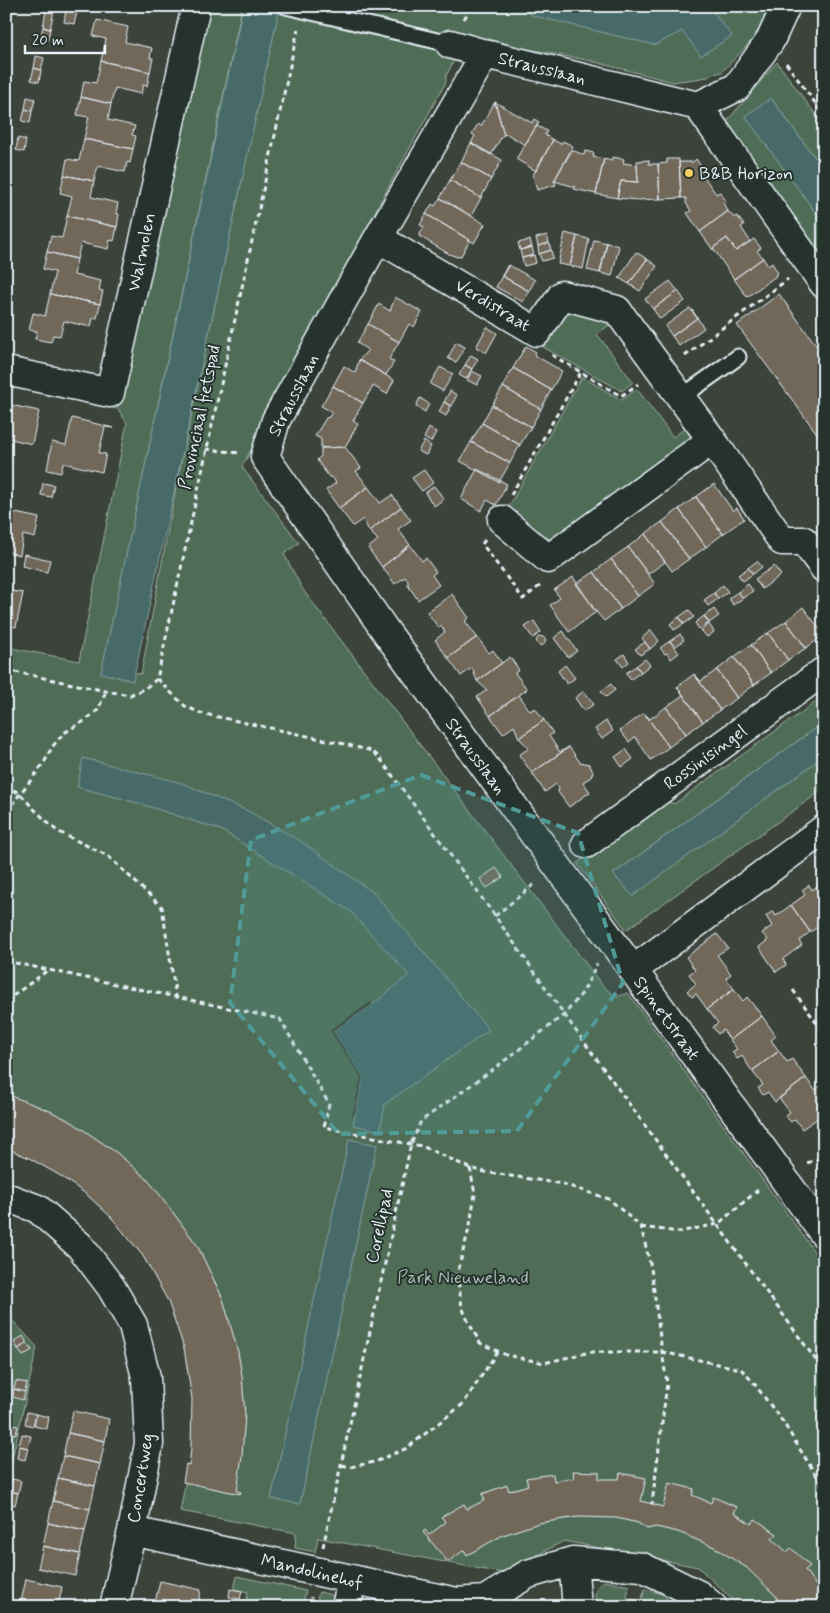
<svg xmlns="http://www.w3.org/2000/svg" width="830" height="1613" font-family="Mynerve,sans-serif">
<rect width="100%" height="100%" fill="#3c433a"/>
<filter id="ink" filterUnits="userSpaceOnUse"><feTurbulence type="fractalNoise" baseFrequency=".02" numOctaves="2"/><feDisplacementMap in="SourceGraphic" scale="10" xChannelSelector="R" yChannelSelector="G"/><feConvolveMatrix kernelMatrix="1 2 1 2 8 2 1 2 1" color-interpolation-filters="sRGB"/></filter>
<g filter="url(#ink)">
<path fill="#506d56" stroke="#9cafa7" d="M201 6 242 7 103 666 141 674 177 482 279 6H769L758 31 754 35 755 37 722 72 713 74 708 77 673 82 591 61 466 37 446 76V82L384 195 242 467 299 543 284 554 303 590 602 985 616 997 628 993 824 1265V1607H740L698 1567 564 1541 502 1573 318 1538 315 1552 295 1548 296 1533 180 1511 197 1424 192 1350 170 1295 135 1237 91 1189 6 1143V647L79 661 127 423 118 409 106 407Z
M777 62 824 126V170L771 98 746 116 824 224V267L722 127Z
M570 311 612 323 597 334 633 382 622 391 543 347 557 320Z
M582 377 622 400 637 389 673 437 687 427 691 432V441L558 544 505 513Z
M824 696V722L613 874 633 895 824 756V789L626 930 577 863 665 800 674 804Z
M6 1313 37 1347 6 1487Z
M237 1576 306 1591 302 1607H246L248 1592 234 1589Z
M605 1581 629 1586 627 1598 641 1601 645 1589 662 1594 667 1598 668 1606 596 1607C595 1595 593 1587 605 1581Z
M319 1592 332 1595 336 1603 335 1607H315Z"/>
<path fill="#466b69" stroke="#87a1a2" d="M243 6H280L133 681 101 673Z
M521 6H716L714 13 732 36 701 56 682 31 655 45 534 16 522 9Z
M771 98 824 170V224L745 116Z
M824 722V756L633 896 613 874Z
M83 758 182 783 250 812 302 842 374 893 489 1030 385 1104 380 1131 353 1125 363 1077 333 1031 372 1005 409 975 350 911 221 830 138 803 77 787Z
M349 1139 377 1145 300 1504 271 1499Z"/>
<path fill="#3c433a" d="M372 1001V1005L333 1031 363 1077 355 1114 352 1117 361 1077 330 1030Z"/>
<path fill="#71685a" stroke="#e8f1f8" d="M47 6H55L50 29 43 27Z
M66 10 77 12 74 24 64 22Z
M97 20 128 27 125 42 152 48 150 58H153L150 72 101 61 106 39 93 36Z
M43 27 50 29 48 40 40 39Z
M36 56 44 58 41 70 34 68Z
M101 61 150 72 147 86 143 85 141 94 115 88 111 104 81 97 84 81 96 83Z
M34 68 41 70 39 82 31 80Z
M27 97 35 99 32 111 25 109Z
M81 97 111 104 108 120 135 126 132 135 136 136 133 149 84 139 89 117 77 115Z
M495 102 504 135 502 136 491 155 471 143 475 136 472 134 478 124 481 126Z
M495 102 532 123 534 119 539 122 525 145 507 134 504 135Z
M25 109 32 111 30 123 22 121Z
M539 122 537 126 547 131 545 135 553 140 536 171 516 159Z
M18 138 26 140 24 152 16 150Z
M84 139 133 149 130 163 127 162 125 172 98 166 94 181 64 175 67 159 79 161Z
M553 140 561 144 563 141 573 146 554 181 556 185 537 190 533 175Z
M471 143 502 160 491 179 461 162Z
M572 150 584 155 585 151 594 153 593 157 604 159 596 194 574 189 575 187 554 181Z
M612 157 624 159 623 163 637 165 638 182 621 181 617 198 596 194 604 159 612 161Z
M667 159H679L681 198 660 199 658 164 667 163Z
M696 159 703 169 700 171 716 194 720 192 726 201 723 203 728 211 700 232 687 213 691 211 686 203V198H681L679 162H693Z
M649 160V164H658L660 199 637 200 617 198 621 181 638 182 637 161Z
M461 162 491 179 481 198 450 180Z
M64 175 94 181 91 197 118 203 116 213 119 214 117 227 67 216 72 196 60 193Z
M450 180 481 198 471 216 440 198Z
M440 198 485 224 474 243 426 214 432 204 435 206Z
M728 211 734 218 737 216 744 225 741 227 750 241 736 251 727 238 713 248V250L700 232Z
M426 214 470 240 461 256 457 257 449 254 419 236 424 227 420 225Z
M67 216 117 227 114 241 110 240 108 249 81 243 77 259 47 252 51 236 62 238Z
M565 233 577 236 570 266 558 264Z
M547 235 549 243 538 246 536 238Z
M577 236 589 239 583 269 570 266Z
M727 238 736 251 754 239 761 248 757 251 763 258 734 279 713 248Z
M530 240 532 247 520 250 518 243Z
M594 240 607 243 600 273 587 270Z
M549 243 551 250 539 254 538 246Z
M607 243 619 246 612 276 600 273Z
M532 247 534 255 522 258 520 250Z
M551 250 553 258 542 261 539 254Z
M47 252 77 259 74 275 101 281 99 290 103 291 100 304 50 294 55 272 43 269Z
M636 252 647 259 629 284 619 278Z
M534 255 536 263 524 266 522 258Z
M763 258 768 266 772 263 778 273 775 275 776 276 747 297 734 279Z
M647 259 657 266 640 291 629 284Z
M508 265 502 276 529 291 523 302 496 287Z
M509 265 535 280 529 291 502 276Z
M670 281 678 291 653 309 645 299Z
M678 291 685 301 660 319 653 309Z
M50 294 100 304 97 318H93L91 327 64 321 60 336 53 335 51 342 35 339 37 331 29 330 33 313 45 316Z
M779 294 824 356V443L737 325Z
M395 297 422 312 414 327 409 324 399 342 368 324 379 304 390 311Z
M690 308 697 318 672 336 665 326Z
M692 310 704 328 679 346 672 336 697 318Z
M368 324 399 342 389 359 394 362 386 375 359 360 368 350 357 343Z
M487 327 497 333 486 353 476 347Z
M456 342 465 347 456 363 448 358Z
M526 346 536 352 534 355 562 371 551 390 513 368Z
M471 355 478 359 472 369 465 365Z
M359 360 394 380 387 394 373 386 363 403 333 386 344 366 355 373Z
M465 365 472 369 466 379 459 375Z
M440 367 453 374 443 391 430 384Z
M513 368 551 390 541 409 503 387Z
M472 371 482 376 477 385 467 380Z
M333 386 363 403 353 421 358 424 345 447 321 448V439L315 436 326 418 329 417 332 412 321 406Z
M503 387 541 409 531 427 492 405Z
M450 391 457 395 451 406 444 402Z
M420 398 429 404 425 412 416 406Z
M444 402 451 406 446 416 439 412Z
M6 404 39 411 32 444 11 439 9 449H6Z
M492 405 531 427 520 445 482 423Z
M72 418 114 428 105 427 99 453 106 454 102 472 63 463 61 473 47 470 52 442 66 445Z
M482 423 520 445 510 463 471 442Z
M429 428 436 432 431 442 424 438Z
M424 441 431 446 426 455 418 451Z
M471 442 510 463 499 482 460 461Z
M345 447 361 468 356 471 368 487 339 508 326 490 336 483 333 478 329 477 317 460 321 456V448Z
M477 469 507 484 496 505 487 500 481 511 461 499Z
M424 470 433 483 422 491 412 478Z
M43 483 54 485 51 497 41 495Z
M714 484 733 511 737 508 744 519 723 534 696 497Z
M434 486 444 499 434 506 425 493Z
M368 487 380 503 392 495 401 507 369 531 363 519 353 526 339 508Z
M696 497 723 534 706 547 679 509Z
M401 507 411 520 398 529 410 545 382 567 368 548 378 540 369 531Z
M679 509 706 547 689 559 662 522Z
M6 511 39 518 35 538 23 535 20 555 6 552Z
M662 522 689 559 672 571 645 534Z
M645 534 665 562 648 574 628 547Z
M410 545 422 561 426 558 436 572 432 575 439 585 418 600 408 585V581L405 577 395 584 382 567Z
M628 547 655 584 638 596 611 559Z
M24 554 50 560 47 572 22 566Z
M611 559 638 596 621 609 594 572Z
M757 561 762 567 753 574 748 568Z
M774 566 781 575 762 589 755 579Z
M748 568 753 574 743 581 738 575Z
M594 572 621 609 604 621 591 606 592 605 576 584Z
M573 577 596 612 569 632 550 605 560 598 554 590Z
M748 584 753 591 743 598 738 592Z
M723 585 728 592 718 599 714 593Z
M6 590 23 593 16 627 6 625Z
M738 592 743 598 733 605 729 598Z
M714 593 718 599 708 606 704 600Z
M452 594 469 618 465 621 477 637 448 658 435 640 445 632 442 627H438L427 612Z
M803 607 824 635 806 648 786 621Z
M714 609 719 616 709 623 704 616Z
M689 610 694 617 684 624 679 617Z
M704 616 709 623 699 629 695 623Z
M679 617 684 624 674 630 670 624Z
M534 621 541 632 533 638 525 627Z
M786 621 806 648 788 660 768 633Z
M709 624 714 632 707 637 701 630Z
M651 630 659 641 650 649 642 638Z
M563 631 577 651 568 657 554 638Z
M768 633 788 660 771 673 751 645Z
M680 634 684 640 675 647 670 641Z
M536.5 641a4.5 4.5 0 1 1 9 0a4.5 4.5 0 1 1-9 0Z
M477 637 489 653 493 650 502 663 477 681 472 668 461 676 448 658Z
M670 641 679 653 671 659 667 653 665 654 660 648Z
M645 642 650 649 640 655 635 649Z
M751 645 771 673 754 685 734 657Z
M624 654 629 662 623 667 617 659Z
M510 657 519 670 515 673 527 689 490 716 477 697 487 690 477 681Z
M734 657 754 685 737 698 717 670Z
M645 659 650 665 641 672 636 666Z
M565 665 575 678 567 684 558 671Z
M636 666 641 672 631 679 626 673Z
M717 670 737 698 720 710 694 674 701 681Z
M694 674 720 710 703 722 677 687Z
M611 684 615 690 606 697 601 691Z
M677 687 703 722 686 734 666 707 683 695Z
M527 689 519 695 530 711 535 708 544 720 519 738 514 726 503 734 490 716Z
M584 691 594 704 584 711 575 698Z
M666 707 686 734 669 747 644 713 650 719Z
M644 713 669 747 651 760 635 737 629 742 620 731Z
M544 720 553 733 549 736 560 752 569 747 532 773 519 755 529 748 519 738Z
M606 721 613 731 602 739 595 729Z
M569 747 580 762 589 764 593 772 591 777 583 782 590 792 569 807 558 792 559 788 556 784 545 792 532 773Z
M626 749 633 759 622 767 615 757Z
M496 868 503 877 487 888 480 879Z
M821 883 824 886V927L822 924 810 932 791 905 805 895 802 890 809 885 812 890Z
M791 905 810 932 799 941 802 945 783 959 786 965 776 972 759 947 768 940 762 933 772 926 766 916 773 911 776 916Z
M717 934 728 948 717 955 731 974 726 978 734 989 707 1009 696 994 692 997 687 991 696 984 689 974 695 970 686 957Z
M734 989 743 1001 747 997 762 1016 730 1040 723 1030 718 1034 713 1027 718 1023 707 1009Z
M824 992V1002L821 1004 817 997Z
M762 1016 776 1036 771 1040 779 1051 752 1071 742 1056 737 1059 732 1052 737 1049 730 1040Z
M779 1051 787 1062 792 1059 806 1078 775 1102 768 1092 763 1095 758 1088 763 1085 752 1071Z
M806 1078 815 1090 820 1086 824 1092V1114L802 1129 795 1119 791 1122 785 1116 790 1112 779 1098Z
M6 1094 50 1111 72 1122 117 1153 147 1179 160 1195 197 1245 223 1299 238 1352 242 1376 245 1415 242 1455 237 1491 241 1492 240 1494 183 1482 186 1464 189 1465 191 1448 192 1399 184 1348 168 1301 143 1256 111 1217 86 1194 59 1175 29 1158 6 1148Z
M23 1336 27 1343 18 1349 14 1342Z
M27 1343 32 1350 23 1356 18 1349Z
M16 1381 27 1383 25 1392 14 1389Z
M14 1389 25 1392 23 1400 13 1397Z
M73 1411 109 1419 105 1441 68 1433Z
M27 1412 36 1414 33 1426 25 1424Z
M36 1414 49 1417 47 1429 34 1426Z
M7 1424 18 1426 16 1434 6 1432Z
M68 1433 105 1441 100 1464 63 1456Z
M22 1434 31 1436 28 1448 19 1446Z
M19 1446 28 1448 25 1460 17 1458Z
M63 1456 100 1464 95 1486 58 1478Z
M573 1471 599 1472V1479H619L620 1473 646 1478 641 1501 663 1507 669 1483 694 1489 692 1495 711 1503 713 1497 737 1507 734 1513 751 1524 755 1519 777 1534 772 1539 787 1552 791 1548 810 1566 805 1570 817 1587 823 1583 824 1584V1607H783L775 1595 747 1568 714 1547 678 1532 656 1527 647 1529 638 1523 616 1518 578 1517 539 1523 503 1535 467 1555 464 1550 448 1562 423 1532 425 1530 429 1535 446 1522 441 1517 464 1504 467 1509 485 1500 482 1494 507 1485 509 1491 528 1485 526 1478 553 1474 554 1481 574 1478Z
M58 1478 95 1486 90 1509 53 1501Z
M12 1479 21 1481 18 1493 10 1491Z
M10 1491 18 1493 15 1505 7 1503Z
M53 1501 90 1509 85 1531 48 1523Z
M48 1523 85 1531 80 1554 43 1546Z
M6 1524 11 1525 8 1538 6 1537Z
M43 1546 80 1554 75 1576 38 1568Z
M26 1579 62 1587 58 1607H43L21 1602Z
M160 1581 201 1590 198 1607H154Z
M230 1589 242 1591 240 1599 229 1597Z
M21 1602 43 1607H20Z"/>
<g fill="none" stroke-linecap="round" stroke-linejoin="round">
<g stroke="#e8f1f8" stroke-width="19">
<path id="lane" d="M286 6 450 44
M680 398 738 357"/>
</g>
<g stroke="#e8f1f8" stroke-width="31">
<path id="street" d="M450 44 485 54 698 106
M485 54 378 238 276 420 265 457 387 633 633 970
M698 106 824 284
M698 106 737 87 770 41 786 6
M378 238 537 332 562 295 617 310 712 440 782 541H804L824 568
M6 371 110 393 196 6
M502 520 548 559 712 440
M824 829 633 970 824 1234
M586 844 824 671
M6 1197 38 1209 80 1246 111 1287 133 1325 146 1377 149 1444 132 1531 114 1607
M132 1531 456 1602 485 1600 528 1574 573 1561 642 1567 699 1595 713 1607
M573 1561 577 1607
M346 1607 352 1580"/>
</g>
<path stroke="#e8f1f8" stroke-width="3" stroke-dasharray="5 4" stroke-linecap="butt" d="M464 19 472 6
M786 63 824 115
M552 355 621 396 638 384
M685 356 788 279
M206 449 240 453
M511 495 581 372
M485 540 482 544 523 599 541 585
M6 670 106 691 130 695 144 689 157 679 298 29
M157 679 185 706 200 713 340 743 372 751 379 757 495 916 571 1024 824 1371
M6 785 20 794 36 811 57 831 108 856 162 907 176 997
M6 812 44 763 52 747 64 733 86 720 98 710 106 691
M495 916 537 882
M6 961 280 1019 329 1104 324 1127 393 1141 422 1146 470 1168 485 1172 563 1184 609 1199 641 1227 651 1268 662 1352 667 1383 652 1504
M793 990 824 1033
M6 1001 48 970
M807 1163 819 1159 824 1149
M470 1168 475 1194 470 1225 457 1274 462 1307 468 1321 480 1343 506 1355 544 1363 590 1352H662L741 1369 753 1382 783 1422 824 1488
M641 1227 679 1232 718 1224 758 1190
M342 1465 350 1467 375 1462 407 1448 463 1404 498 1351
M323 1547 411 1144 421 1121 495 1068 565 1014 583 992 597 964
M309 1607 311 1597"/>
<use href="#lane" stroke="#26332d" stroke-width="15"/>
<use href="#street" stroke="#26332d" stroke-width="28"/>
</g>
</g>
<path fill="#509b97" fill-opacity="0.2" stroke="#509b97" stroke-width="4" stroke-dasharray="10 6" stroke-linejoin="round" d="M421 775 578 833 623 983 517 1131 339 1134 230 1003 251 840Z"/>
<circle fill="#ffd166" stroke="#26332d" stroke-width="2" cx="689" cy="173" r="5"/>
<g text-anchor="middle" stroke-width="4" stroke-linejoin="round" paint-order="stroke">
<g font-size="18" fill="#e8f1f8" stroke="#26332d">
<text transform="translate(542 68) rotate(14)" y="6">Strausslaan</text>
<text transform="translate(141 252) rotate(-78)" y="6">Walmolen</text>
<text transform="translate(493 305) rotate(31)" y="6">Verdistraat</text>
<text transform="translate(293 395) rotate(-63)" y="6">Strausslaan</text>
<text transform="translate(199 417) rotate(-78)" y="6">Provinciaal fietspad</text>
<text transform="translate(476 756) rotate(54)" y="6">Strausslaan</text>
<text transform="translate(705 757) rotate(-36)" y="6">Rossinisingel</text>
<text transform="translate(667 1018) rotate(54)" y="6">Spinetstraat</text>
<text transform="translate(379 1226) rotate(-78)" y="6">Corellipad</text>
<text transform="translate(140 1478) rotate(-81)" y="6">Concertweg</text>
<text transform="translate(312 1571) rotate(13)" y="6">Mandolinehof</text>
</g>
<g font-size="18" fill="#e8f1f8" stroke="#26332d" text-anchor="start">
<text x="699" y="179">B&amp;B Horizon</text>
</g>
<g font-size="18" fill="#abbcb7" stroke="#26332d">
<text x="463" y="1283">Park Nieuweland</text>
</g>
</g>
<rect width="830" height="1613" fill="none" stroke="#26332d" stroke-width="25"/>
<rect x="12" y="12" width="805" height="1588" fill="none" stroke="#e8f1f8" stroke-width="2" filter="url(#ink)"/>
<path d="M25 45v8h80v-8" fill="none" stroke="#e8f1f8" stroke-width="2.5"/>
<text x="32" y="45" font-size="15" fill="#e8f1f8" stroke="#26332d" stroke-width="4" paint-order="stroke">20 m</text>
</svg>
